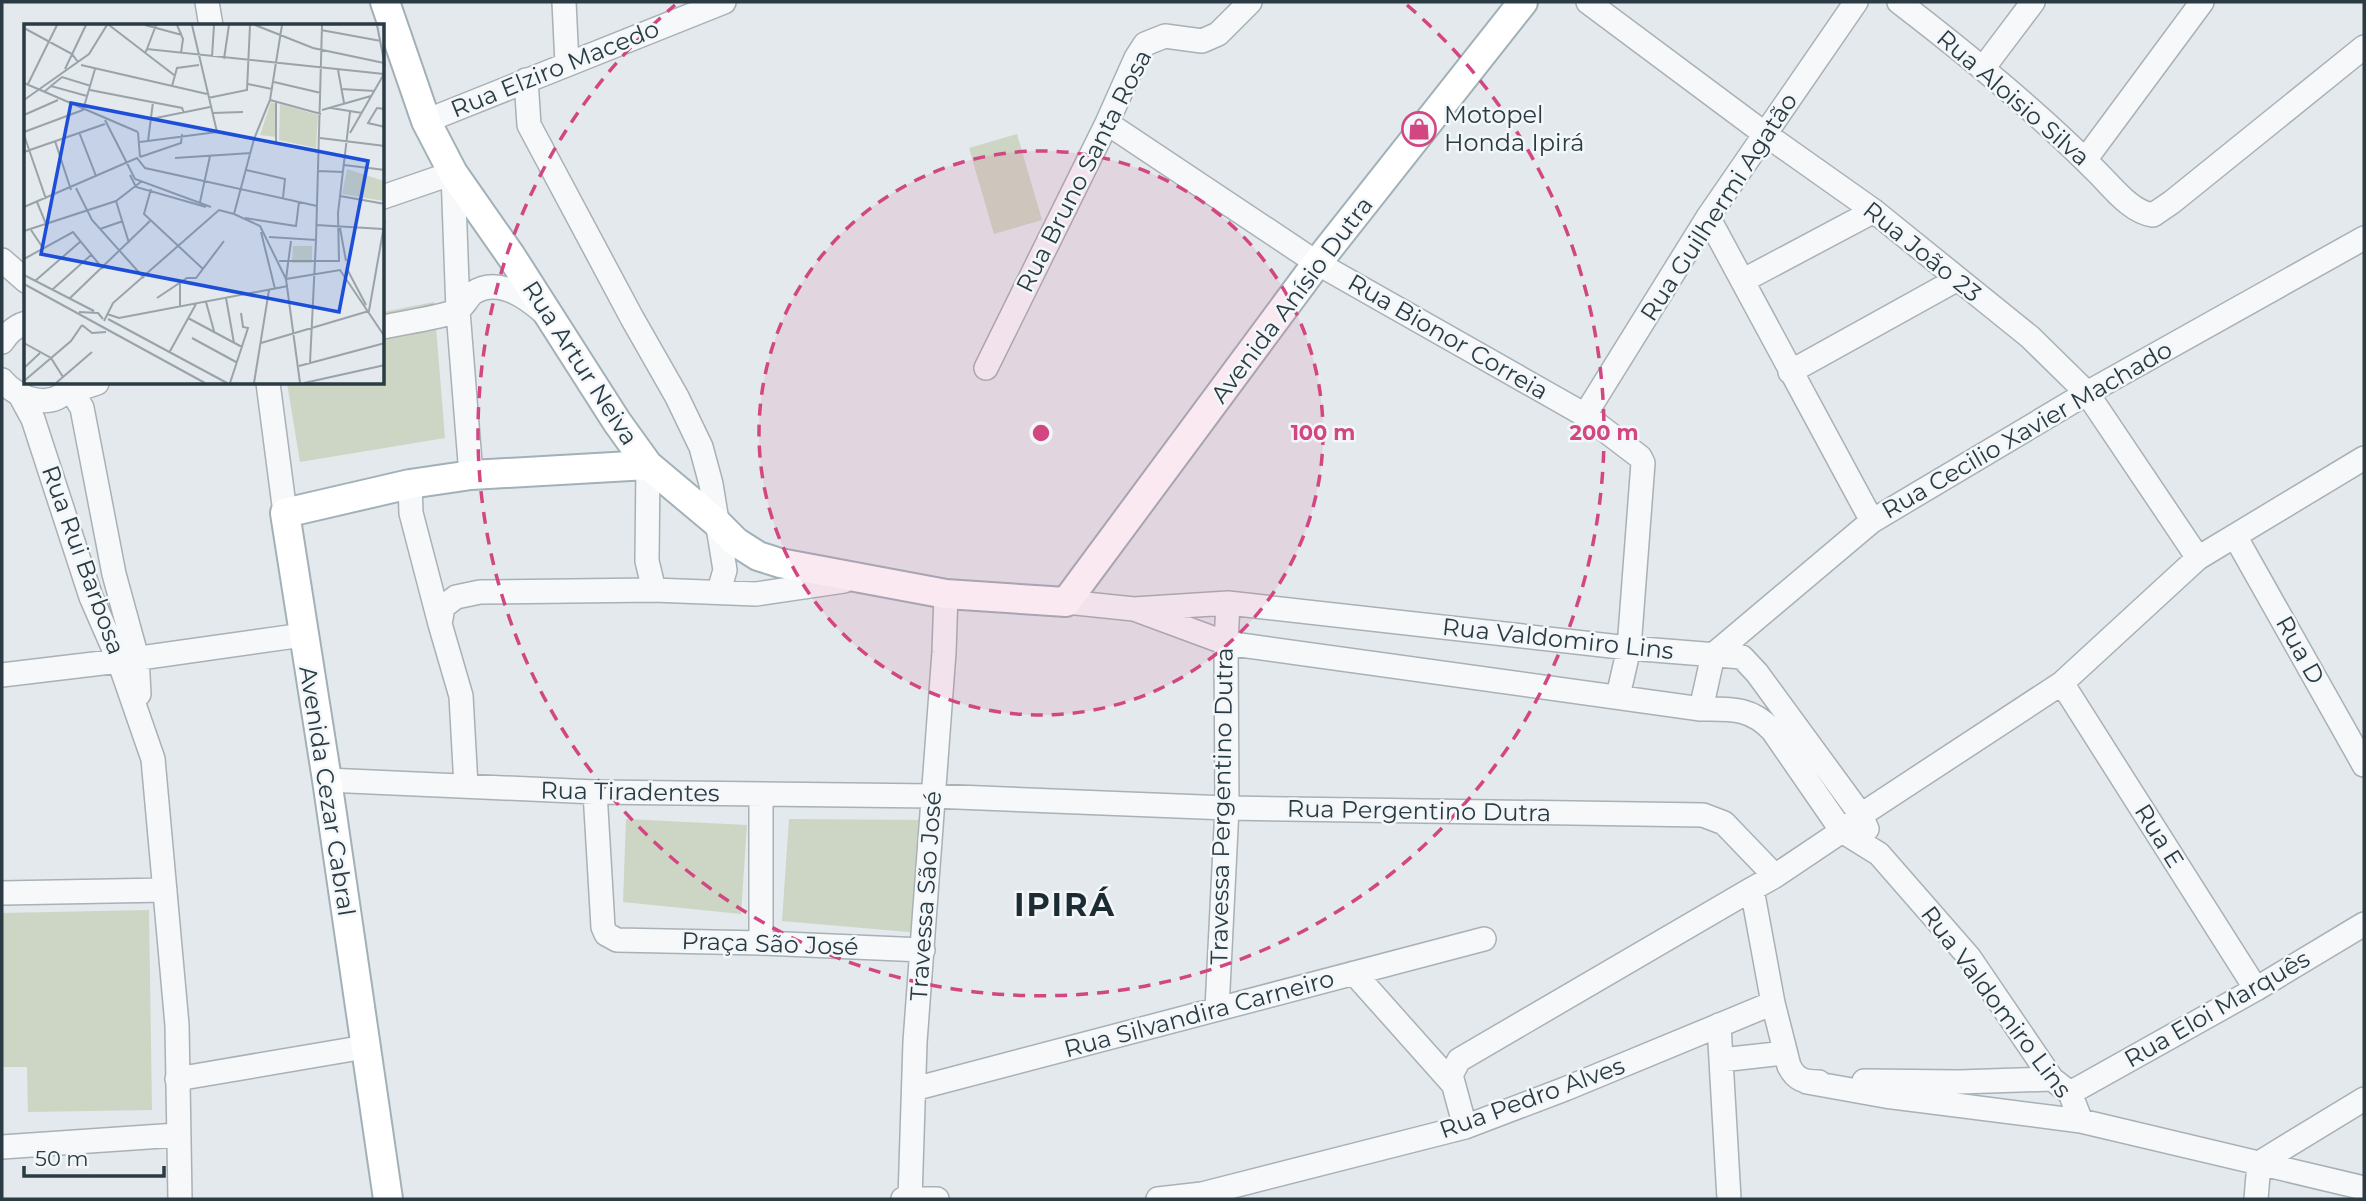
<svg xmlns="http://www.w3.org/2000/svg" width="2366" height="1201" font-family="Montserrat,sans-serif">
<rect width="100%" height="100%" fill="#e3e9ec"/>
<path fill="#cdd6c4" d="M1017 134 1042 220 994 234 969 148Z
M434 302 445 438 300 462 287 383H383V312Z
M626 819 747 825 741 914 623 902Z
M789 819 925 820 920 933 782 921Z
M149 910 152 1110 28 1112 27 1067H2V913Z"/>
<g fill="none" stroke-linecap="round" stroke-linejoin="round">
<g stroke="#a8b1b6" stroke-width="26">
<path id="minor" d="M207 2 211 26
M564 2 567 64
M1588 2 1765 134 1874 211 2030 337 2087 393 2198 558
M1899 2C1968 55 2037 111 2098 173 2113 188 2131 212 2153 215L2172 202 2364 47
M1984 67 2033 2
M526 80 529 125 632 318 677 397 701 447 711 484 725 570 719 591
M426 121 724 2
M1107 123 1317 263 1585 415 1640 457 1643 463 1629 648 1618 696
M2085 160 2202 2
M383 197 453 173 458 311 471 475
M1708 217 1872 521
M2 260 26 281
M1744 280 1874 211
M383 327C406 322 431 319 454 312 463 309 466 299 473 293 497 277 525 296 543 312
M2 342C8 333 15 326 26 323
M986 368 1107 123 1136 58 1145 44 1165 36 1202 41 1218 34 1250 2
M1790 372 1956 280
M2 380C18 400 57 413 72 383
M97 383 85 387 70 388 82 408 114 574 137 658 139 694
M268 383 285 513
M21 397 33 419 91 597 119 661 153 759 177 1025 180 1199
M1585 415 1708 217 1856 2
M648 465 647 561 654 590
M410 484 411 513 440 624
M2235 536 2364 765
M1066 602 1134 609 1228 603 1629 648 1742 657 1757 673 1861 815 1867 829
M1134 609 1226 643 1701 709C1731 709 1751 707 1773 731L1842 831 1879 854 1969 957 2052 1079 2070 1093 2081 1121
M2 675 119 661 303 635
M2062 683 2256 989
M1701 709 1713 655 1872 521 2087 393 2364 238
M327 780 595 792 933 796 1227 808 1703 815 1724 823 1775 876 1842 831 1861 815 2062 683 2198 558 2364 458
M466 786 461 696 440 624 443 607 456 597 480 592 654 590 756 594 844 581
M595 792 603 927 606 934 617 940 761 943 923 950
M761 795V943
M1775 876 1752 889 1773 1003 1789 1066C1796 1080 1804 1082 1819 1082
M2 893 165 890
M1354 973 1453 1084
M1217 1009 1227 808 1226 643 1228 603
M1719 1025 1729 1199
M1721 1060 1785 1053
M177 1079 365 1047
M1864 1081 1959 1082 2052 1079
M1807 1082 1885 1096 2081 1121 2364 1188
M914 1089 1484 939
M2070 1093 2256 989 2364 924
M1465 1127 1451 1075 1459 1060 1752 889
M2 1147 177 1135
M903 1199H937
M910 1199 915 1042 944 652 946 594
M1158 1199 1202 1194 1465 1127 1565 1089 1773 1003
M2256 1199 2259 1163 2364 1099"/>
</g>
<g stroke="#a2b1b8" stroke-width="32">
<path id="major" d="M385 2 426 121 453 173 511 256 617 422 648 465 716 522 736 542 758 556 780 563 946 594 1066 602 1317 263 1523 2
M388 1199 327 780 285 513 410 484 471 475 648 465"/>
</g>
<use href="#minor" stroke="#f6f8fa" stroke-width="23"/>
<use href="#major" stroke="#fff" stroke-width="28"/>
</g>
<circle cx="1041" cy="433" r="282" fill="#d24782" fill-opacity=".12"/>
<g fill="none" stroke="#d24782" stroke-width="3.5" stroke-dasharray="12 9">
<circle cx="1041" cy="433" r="282"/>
<path d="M1407 5A563 563 0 1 1 675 5"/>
</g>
<defs>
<g id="shop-ring" transform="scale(1.75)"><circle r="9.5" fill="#f3f7f9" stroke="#d24782" stroke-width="1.5"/><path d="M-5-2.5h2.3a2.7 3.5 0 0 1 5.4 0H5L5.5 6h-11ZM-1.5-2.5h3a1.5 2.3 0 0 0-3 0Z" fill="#d24782"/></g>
</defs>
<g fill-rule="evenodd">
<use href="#shop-ring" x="1419" y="129"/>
</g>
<g text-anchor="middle" stroke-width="5" stroke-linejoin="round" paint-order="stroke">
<g font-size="24" fill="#2a3b44" stroke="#f3f7f9">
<text transform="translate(555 69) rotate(-22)" y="8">Rua Elziro Macedo</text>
<text transform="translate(2013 98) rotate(41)" y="8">Rua Aloisio Silva</text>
<text transform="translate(1084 171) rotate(-63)" y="8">Rua Bruno Santa Rosa</text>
<text transform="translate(1719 207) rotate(-57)" y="8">Rua Guilhermi Agatão</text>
<text transform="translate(1922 252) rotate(39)" y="8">Rua João 23</text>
<text transform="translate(1292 300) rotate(-53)" y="8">Avenida Anísio Dutra</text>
<text transform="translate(1448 337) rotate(30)" y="8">Rua Bionor Correia</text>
<text transform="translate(580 363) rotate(57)" y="8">Rua Artur Neiva</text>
<text transform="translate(2027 430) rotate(-30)" y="8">Rua Cecilio Xavier Machado</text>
<text transform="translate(83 560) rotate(70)" y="8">Rua Rui Barbosa</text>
<text transform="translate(1558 639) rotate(6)" y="8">Rua Valdomiro Lins</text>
<text transform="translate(2300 650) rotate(61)" y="8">Rua D</text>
<text transform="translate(327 791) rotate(81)" y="8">Avenida Cezar Cabral</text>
<text transform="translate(630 792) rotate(1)" y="8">Rua Tiradentes</text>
<text transform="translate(1222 806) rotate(-89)" y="8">Travessa Pergentino Dutra</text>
<text transform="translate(1419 811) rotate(1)" y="8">Rua Pergentino Dutra</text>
<text transform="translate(2159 836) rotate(58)" y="8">Rua E</text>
<text transform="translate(926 896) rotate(-86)" y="8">Travessa São José</text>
<text transform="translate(770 944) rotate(2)" y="8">Praça São José</text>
<text transform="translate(1996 1002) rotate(53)" y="8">Rua Valdomiro Lins</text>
<text transform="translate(2217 1009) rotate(-30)" y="8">Rua Eloi Marquês</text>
<text transform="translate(1199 1014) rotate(-15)" y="8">Rua Silvandira Carneiro</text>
<text transform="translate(1532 1098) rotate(-20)" y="8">Rua Pedro Alves</text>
</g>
<g font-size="24" fill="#2a3b44" stroke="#f3f7f9" text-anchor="start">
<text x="1444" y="123">Motopel<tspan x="1444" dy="28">Honda Ipirá</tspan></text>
</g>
<g font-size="32" font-weight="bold" letter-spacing="2" fill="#1c2c35" stroke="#f3f7f9">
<text x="1065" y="916">IPIRÁ</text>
</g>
</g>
<g transform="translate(24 24)">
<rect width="360" height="360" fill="#e3e9ec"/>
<path d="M247 78 252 80V113L236 111ZM256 80 294 91 292 124 255 116ZM323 145 360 157V177L318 170ZM269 222H288V239H268Z" fill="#cdd6c4"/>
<path fill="none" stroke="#99a3a9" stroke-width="2" d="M85 1 150 51M121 1 158 11M153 1 159 15 157 29M168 1 193 108M231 1 289 24 360 39M353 1 361 42M0 4 48 30 54 38M297 6 357 17M123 25 132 1M121 29 123 25 360 50M188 33 190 1M200 35 205 1M57 41 183 70M41 45 62 1M314 46 320 79M250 58 297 69M0 59 114 108M4 60 33 1M224 60 248 65M27 62 38 53 67 62M148 62 153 44 175 41M317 65 351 67M66 66 158 84 160 89M20 68 27 62 63 72M184 74 223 66 226 1M0 76 65 30 83 1M246 76 297 90M307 84 338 89M361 85 353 84 344 99 361 103M298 86 347 72M188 89 219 88M0 91 34 76M127 95 186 83M81 96 111 155 187 183M0 108 59 86 71 45M55 108 72 152M114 108 116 133M326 109 360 50M0 111 22 175M296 114 361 122M31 117 47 166M124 117 129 78M116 118 193 108 295 128M252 119V78M0 128 81 100M116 133 157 119 158 110M151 134 227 129M320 141 361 146M222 146 261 155 259 174M294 147 319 148M106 151 112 163 182 183M52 164 68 196 120 254M127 165 120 190 179 245M316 172 361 180M92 177 105 219M13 178 22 200M176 178 186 132M0 183 113 134 121 144 293 182M210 190 230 115 246 76 258 1M221 194 272 202 275 178M292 201 359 205M316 204 322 237M76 205 99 197M7 206 19 224M0 207 92 177 118 157M237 208 251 265M245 213 292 216 298 1M267 217 262 255 316 246 361 313M0 235 49 208 79 245M255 237H315L314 189 326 88M323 245 342 281M0 251 70 287M11 257 57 217M156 259V282M0 260 181 359M29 265 67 231M133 274 163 254H172L200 217M202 274 210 319M45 275 126 197M182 278 190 307M55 288 74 289 79 295M83 290 95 294 264 262M164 294 218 323M84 295 203 359M80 297 89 279 195 186 210 190 236 202 262 255 276 359M58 301 68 309 82 308M168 314 212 338M0 319 27 334 39 353M237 319 345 287 361 196M145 329 172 280M286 339 292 216M275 342 361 319M0 344 16 329M0 357 47 317 58 301M32 359 68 328M206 359 224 304 219 303 217 289M230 359 245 266M280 359 361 341"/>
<path fill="#1d4ed8" fill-opacity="0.15" stroke="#1d4ed8" stroke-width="3.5" d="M47 79 344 137 315 288 17 230Z"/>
<rect width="360" height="360" fill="none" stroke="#2a3b44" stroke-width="3.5"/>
</g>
<circle cx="1041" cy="433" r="10" fill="#d24782" stroke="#f3f7f9" stroke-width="3.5"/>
<g font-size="21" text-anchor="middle" font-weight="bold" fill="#d24782" stroke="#f3f7f9" stroke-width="5" stroke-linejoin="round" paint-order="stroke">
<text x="1323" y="440">100 m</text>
<text x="1604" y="440">200 m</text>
</g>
<rect width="2366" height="1201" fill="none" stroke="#2a3b44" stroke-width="7"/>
<path d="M24 1166v10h140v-10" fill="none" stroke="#2a3b44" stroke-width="3.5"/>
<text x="35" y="1166" font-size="21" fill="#2a3b44" stroke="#f3f7f9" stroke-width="5" paint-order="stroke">50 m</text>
</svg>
